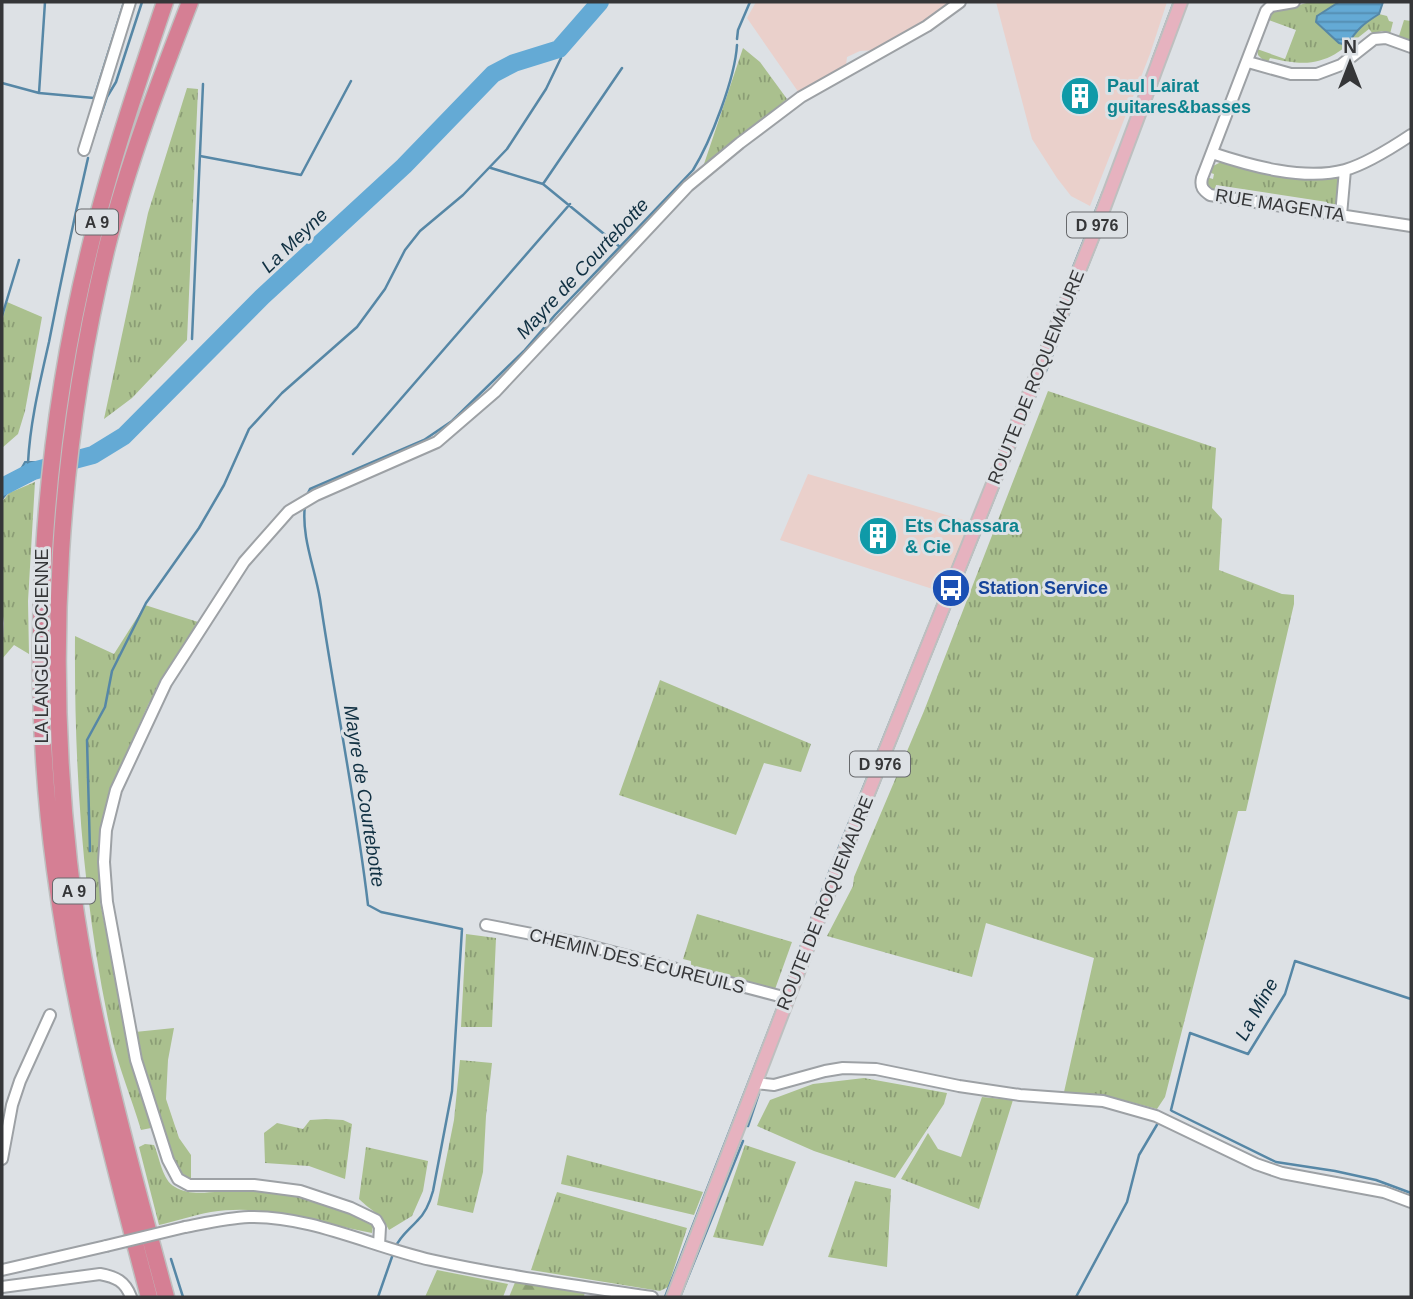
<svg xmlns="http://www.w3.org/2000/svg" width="1413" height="1299" font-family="Arial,sans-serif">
<defs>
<pattern id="grass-tufts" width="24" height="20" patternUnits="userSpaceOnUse" patternTransform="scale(1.75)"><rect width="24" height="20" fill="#aac08e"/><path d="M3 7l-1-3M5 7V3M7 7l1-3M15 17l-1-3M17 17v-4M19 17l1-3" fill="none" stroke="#8b9d75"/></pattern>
<pattern id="forest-firs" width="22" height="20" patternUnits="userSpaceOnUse" patternTransform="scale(1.75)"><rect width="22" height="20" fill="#aac08e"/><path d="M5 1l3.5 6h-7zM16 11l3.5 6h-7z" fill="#8b9d75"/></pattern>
<pattern id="water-rules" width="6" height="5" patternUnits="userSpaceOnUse" patternTransform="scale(1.75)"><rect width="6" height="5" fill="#64aad5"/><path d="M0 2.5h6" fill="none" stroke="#538bae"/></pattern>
</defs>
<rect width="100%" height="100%" fill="#dde1e5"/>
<path fill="#ead0cb" d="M756 2H954L927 22 876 50 860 51 847 57 846 65 799 93 747 18Z
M996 2H1167L1150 54 1090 206 1071 196 1057 178 1032 139Z
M808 474 970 522 942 592 780 540Z"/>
<path fill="url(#grass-tufts)" d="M1310 2H1382L1379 14 1387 16 1389 21 1393 22 1390 34 1382 31 1373 34 1369 29C1331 59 1320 70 1270 58L1267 64 1258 55 1257 49 1285 59 1296 30 1266 19 1270 13Z
M1404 20 1411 21V42L1399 36Z
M743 48 760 62 787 99 702 170Z
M187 88 198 89 187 340 132 398 104 419 148 213Z
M1221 162 1332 175 1340 180 1337 208 1326 209 1327 202 1216 185 1215 192 1211 191 1205 183 1206 177 1213 179 1214 174 1208 172 1213 166Z
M7 302 42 317 25 411 18 434 2 448V322Z
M1048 391 1216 448 1212 508 1222 519 1219 570 1282 594 1294 595V604L1246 811H1238L1165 1097 1157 1109 1111 1097 1064 1092 1094 958 986 923 972 977 827 936 853 886 854 877 924 711Z
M35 482 28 601 29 654 14 645 2 659 4 623 2 609V502L9 493Z
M145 605 198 622 149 703 109 792 99 838 100 901 126 1035 151 1128 141 1130C132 1099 119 1069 112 1038 83 906 74 772 75 636L114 654Z
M660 680 811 744 801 772 764 763 736 835 619 795Z
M697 914 792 942 774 992 691 967V961L683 959Z
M466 934 496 938 492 1027H461Z
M174 1028 168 1060 166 1099 179 1138 191 1155V1180L178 1170 172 1159 143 1070 135 1032Z
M460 1060 492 1063 486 1116 483 1172 473 1213 437 1205 454 1120Z
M864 1078 947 1093 944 1104 895 1178 814 1151 757 1126 770 1100 813 1084Z
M982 1097 1013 1100 979 1209 901 1179 928 1133 938 1149 961 1157Z
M326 1119 343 1120 352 1124 345 1179 309 1166 265 1163 264 1133 277 1123 303 1129 310 1120Z
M145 1144 154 1145C160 1158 162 1180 175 1187 192 1198 219 1190 239 1190 283 1190 336 1200 373 1225L372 1233C319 1223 266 1203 211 1212 194 1215 176 1221 159 1225L139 1147Z
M745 1145 796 1162 763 1246 713 1237Z
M366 1147 428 1161 423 1191 412 1216 389 1230C381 1213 372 1212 359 1199Z
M567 1155 703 1192 694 1215 561 1184Z
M855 1181 891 1189 887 1267 828 1257Z
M557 1192 687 1228 668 1287 660 1291 531 1270Z
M437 1270 508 1284 503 1297H425Z"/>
<path fill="url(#forest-firs)" d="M516 1280 585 1291 584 1297H509Z"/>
<path fill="url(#water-rules)" stroke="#5687a6" stroke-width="2" d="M1339 2H1383L1379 14C1363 24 1357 29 1347 45L1339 43 1316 22 1317 16Z
M25 462H40L38 477 8 492 2 499V479L21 469Z"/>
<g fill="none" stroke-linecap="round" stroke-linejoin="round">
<path stroke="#5687a6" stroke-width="2.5" d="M737 39 738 30 750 2
M1152 61 1174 2
M2 83 39 93 94 98 124 2
M39 93 45 2
M90 147 107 97 116 82 142 2
M200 156 301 175 351 81
M491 168 543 184 620 247
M543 184 622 68
M2 316 19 260
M192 339 203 84
M1046 371 1102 230 1148 107
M1007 433 1103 192
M353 454 570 204
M28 463C30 422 40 382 49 342 61 280 74 219 88 158
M307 495 310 489 424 440 452 421 524 351 555 315 693 170C711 141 735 78 737 45
M305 505C301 537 315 568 320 599 335 701 356 802 368 905L381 912 462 929 452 1091 433 1191C430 1202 426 1213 417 1221 409 1230 400 1236 395 1248
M861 828 1041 382
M90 851 87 740 105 707 112 671 146 603 199 528 224 485 249 429 282 393 357 327 385 289 405 250 420 231 463 195 507 149 546 89 561 58 559 49
M782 995 835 857 960 549
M1171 1110 1190 1033 1248 1054 1285 994 1295 961 1411 999
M1172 1111 1276 1162 1335 1171 1376 1180 1411 1193
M748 1126 759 1093
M171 1259 183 1297
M378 1297 393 1254
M665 1297 780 1001
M680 1297 743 1141
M1076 1297 1127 1202 1139 1155 1158 1123"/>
<path stroke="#64aad5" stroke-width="18" d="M2 487 33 471 93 455 124 436 262 297 404 166 493 74 514 63 559 49 600 2"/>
<g stroke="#9da1a5" stroke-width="14">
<path id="minor" d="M1294 2 1271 6 1266 11 1202 178C1200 187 1203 190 1210 195L1411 226
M1248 62 1291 74H1317L1341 65 1374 39 1386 38 1411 47
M84 150 130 2
M1212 153C1251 166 1304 181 1345 170 1366 164 1393 147 1411 135
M1341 215 1345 170
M486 925 578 943 787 998
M755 1083 774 1085 825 1071 843 1068 876 1069 959 1086 1020 1095 1103 1101 1156 1116 1256 1164 1282 1173 1384 1192 1411 1202
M2 1159 12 1105 20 1081 50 1015
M185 1227C206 1223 227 1218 249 1217 312 1216 370 1246 431 1260 504 1276 578 1286 652 1297
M379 1245 380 1227 376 1220 351 1208 300 1191 254 1185H189L178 1179 168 1160 136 1060 107 902 104 862 106 830 116 790 166 683 244 562 289 511 316 495 437 442 495 392 688 186 740 143 801 97 927 26 960 2
M2 1270 106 1246
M2 1287 100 1274C116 1277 125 1281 131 1297"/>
</g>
<g stroke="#bebfbf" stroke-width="16">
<path id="major" d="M673 1297 840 863 1099 221 1181 2"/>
</g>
<g stroke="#bebfbf" stroke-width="19">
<path id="highway" d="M149 1297C112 1156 74 1015 55 870 27 665 41 443 91 243 111 162 138 82 165 2
M166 1297C128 1154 86 1010 69 862 46 657 58 448 107 247 128 163 159 82 190 2"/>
</g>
<use href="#minor" stroke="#fff" stroke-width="10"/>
<use href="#major" stroke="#e6b2bf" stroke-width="12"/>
<use href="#highway" stroke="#d57f94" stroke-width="16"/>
<g stroke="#9da1a5" stroke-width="14" stroke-linecap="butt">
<path id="minor-bridge" d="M106 1246 185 1227"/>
</g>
<use href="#minor-bridge" stroke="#fff" stroke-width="10"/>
</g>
<defs>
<g id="building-disc" transform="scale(2.0125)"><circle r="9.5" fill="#0f9aa8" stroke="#dde1e5"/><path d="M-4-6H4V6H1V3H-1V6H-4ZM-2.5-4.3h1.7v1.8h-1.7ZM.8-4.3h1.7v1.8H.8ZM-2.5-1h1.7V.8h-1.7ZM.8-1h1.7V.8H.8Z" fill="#fff"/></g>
<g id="bus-disc" transform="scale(2.0125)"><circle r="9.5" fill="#1a4fb4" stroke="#dde1e5"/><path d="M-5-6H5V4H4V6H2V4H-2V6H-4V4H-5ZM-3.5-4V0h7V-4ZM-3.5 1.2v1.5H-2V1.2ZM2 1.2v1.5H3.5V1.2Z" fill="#fff"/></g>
</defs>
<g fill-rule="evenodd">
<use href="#building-disc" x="1080" y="96"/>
<use href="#building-disc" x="878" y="536"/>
<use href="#bus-disc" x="951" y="588"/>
</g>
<g text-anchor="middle" stroke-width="6" stroke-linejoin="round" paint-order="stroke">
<g fill="#dde1e5" stroke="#67696c" stroke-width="2">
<rect x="76" y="209.5" width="42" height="25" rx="5"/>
<rect x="1067" y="212.5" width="60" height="25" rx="5"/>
<rect x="850" y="751.5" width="60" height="25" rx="5"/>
<rect x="53" y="878.5" width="42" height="25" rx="5"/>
</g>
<g font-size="16" font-weight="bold" fill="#353638">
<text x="97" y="228">A 9</text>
<text x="1097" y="231">D 976</text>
<text x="880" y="770">D 976</text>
<text x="74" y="897">A 9</text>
</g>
<g font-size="18" font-weight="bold" fill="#0d838f" stroke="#dde1e5" text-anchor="start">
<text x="1107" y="92">Paul Lairat<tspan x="1107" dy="21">guitares&amp;basses</tspan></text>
<text x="905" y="532">Ets Chassara<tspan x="905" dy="21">&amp; Cie</tspan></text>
</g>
<g font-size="18" fill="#353638" stroke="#dde1e5">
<text transform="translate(1280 205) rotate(9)" y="6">RUE MAGENTA</text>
<text transform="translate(1036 377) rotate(-68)" y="6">ROUTE DE ROQUEMAURE</text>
<text transform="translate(42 646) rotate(-90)" y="6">LA LANGUEDOCIENNE</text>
<text transform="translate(825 903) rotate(-68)" y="6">ROUTE DE ROQUEMAURE</text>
<text transform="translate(637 961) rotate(14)" y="6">CHEMIN DES ÉCUREUILS</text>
</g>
<g font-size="18" font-weight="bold" fill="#164399" stroke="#dde1e5" text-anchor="start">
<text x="978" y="594">Station Service</text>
</g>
<g font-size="19" font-style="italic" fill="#103042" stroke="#dde1e5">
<text transform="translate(294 240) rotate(-44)" y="7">La Meyne</text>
<text transform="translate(582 268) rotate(-47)" y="7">Mayre de Courtebotte</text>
<text transform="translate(365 796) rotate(81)" y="7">Mayre de Courtebotte</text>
<text transform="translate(1256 1009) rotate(-61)" y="7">La Mine</text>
</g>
</g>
<rect width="1413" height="1299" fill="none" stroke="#353638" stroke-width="7"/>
<g transform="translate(1350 63)" stroke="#dde1e5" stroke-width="5" paint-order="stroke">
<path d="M0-5L12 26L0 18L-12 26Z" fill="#353638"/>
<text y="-10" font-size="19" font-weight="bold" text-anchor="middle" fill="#353638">N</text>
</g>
</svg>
